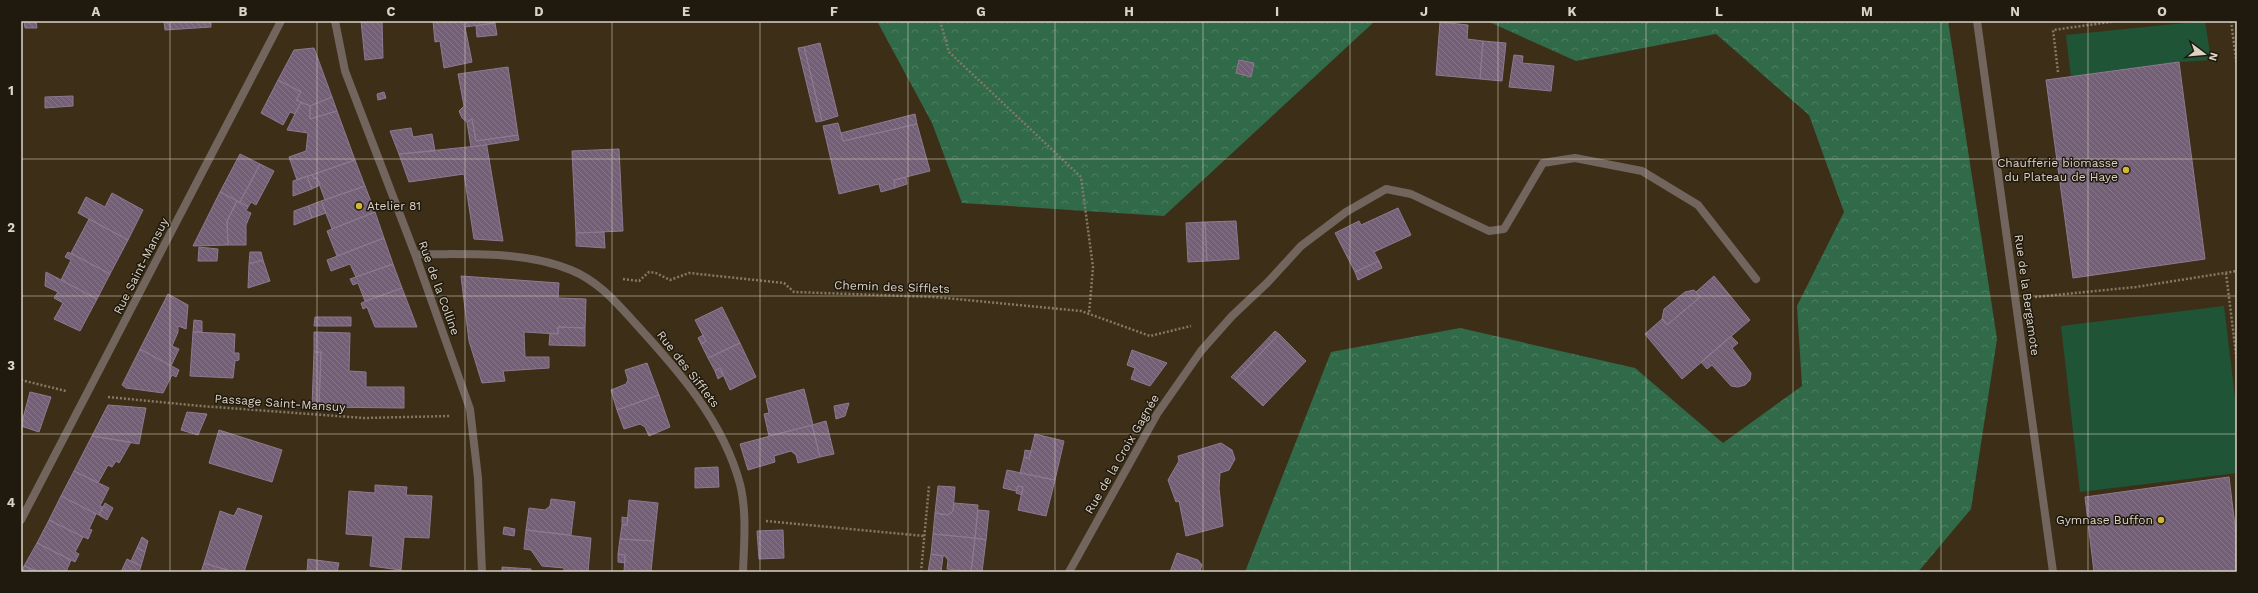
<svg xmlns="http://www.w3.org/2000/svg" width="2258" height="593" font-family="'Work Sans',sans-serif">
<defs>
<pattern id="forest-crowns" width="20" height="18" patternUnits="userSpaceOnUse"><rect width="20" height="18" fill="#316a48"/><path d="M2 6a3 3 0 1 1 6 0M12 15a3 3 0 1 1 6 0" fill="none" stroke="#4e7e61"/></pattern>
<pattern id="building-back-hatch" width="6" height="6" patternUnits="userSpaceOnUse"><rect width="6" height="6" fill="#735f76"/><path d="M-1 5l2 2M0 0l6 6M5-1l2 2" fill="none" stroke="#867588"/></pattern>
</defs>
<rect width="100%" height="100%" fill="#3d2f17"/>
<path fill="url(#forest-crowns)" d="M877 21H1375L1164 216 962 203 932 123Z
M1487 21H1948L1997 339 1971 509 1918 572H1245L1331 352 1460 328 1635 368 1723 443 1802 386 1797 306 1844 212 1809 115 1716 34 1576 61Z"/>
<path fill="#205436" d="M2205 21 2211 60 2179 62 2071 77 2066 35Z
M2224 306 2237 414V473L2080 492 2061 326Z"/>
<path fill="url(#building-back-hatch)" stroke="#8e7991" d="M24 21H36L37 28H25Z
M164 21H211V27L165 30Z
M361 21H382L383 58 365 60Z
M433 21H495V23L465 27 472 62 444 68 440 41 435 42Z
M1440 22 1468 25 1467 39 1483 41 1480 79 1436 75Z
M495 23 497 35 477 37 476 26Z
M1483 41 1506 43 1502 81 1480 79Z
M820 43 838 116 822 121 804 47Z
M804 47 822 121 816 122 798 48Z
M314 48 332 97 310 106 296 100 301 92 278 80 294 50Z
M1514 55 1523 56 1522 63 1554 66 1551 91 1509 87Z
M1239 60 1254 63 1251 77 1236 73Z
M2179 62 2205 259 2073 278 2046 80Z
M508 67 518 135 476 141 472 119 467 122 462 118 459 111 464 106 458 74Z
M278 80 301 92 296 100 301 102 295 114 290 112 283 125 261 113Z
M384 92 386 98 378 100 377 94Z
M73 96V106L45 108V97Z
M332 97 337 111 310 119V106Z
M301 102 310 106V119L337 111 355 160 297 180 289 157 306 151 308 133 287 130Z
M915 114 917 124 843 141 841 133Z
M472 119 476 141 518 135 519 140 471 147 467 122Z
M838 123 843 141 917 124 930 171 894 180 895 188 881 192 879 184 839 194 823 126Z
M411 128 413 137 432 134 435 151 399 154 390 131Z
M487 145V147L503 241 474 239 464 174 409 182 399 154Z
M619 149 623 231 576 233 572 151Z
M240 154 260 164 240 202 220 192Z
M355 160 365 186 325 200 317 178 314 179 312 175Z
M260 164 274 171 256 205 251 202 248 207 240 202Z
M312 175 314 179 317 178 320 185 312 189 307 176Z
M307 176 312 189 293 196V181Z
M906 177 907 184 895 188 894 180Z
M365 186 375 212 332 229 321 201Z
M220 192 237 201 227 221 228 245 193 246Z
M112 193 143 210 128 240 78 213 86 197 105 207Z
M237 201 248 207 246 211 251 213 246 225V245H228L227 221Z
M321 201 326 213 312 218 308 206Z
M308 206 312 218 294 225V211Z
M1398 208 1411 235 1374 252 1379 261 1355 272 1335 233 1359 221 1361 225Z
M375 212 384 238 337 256 327 231Z
M89 219 128 240 110 274 71 253Z
M1236 221 1239 259 1207 261 1205 222Z
M1205 222 1207 261 1188 262 1186 223Z
M604 232 605 248 576 246V233Z
M384 238 393 264 356 277 350 264 331 271 327 260Z
M199 247 218 249 217 261H198Z
M68 252 110 274 97 299 61 280 71 260 65 257Z
M250 252H261L263 260 249 264Z
M263 260 270 281 248 288 249 264Z
M1379 261 1382 268 1358 280 1355 272Z
M393 264 402 288 365 301 358 283 353 285 350 279Z
M46 272 97 299 80 331 54 319 63 303 54 298 58 292 45 286Z
M461 276 559 283 558 298 586 299 585 328 558 327V334L524 332 525 357H549V368L503 371 505 381 482 383 469 341Z
M1714 276 1750 320 1682 379 1645 334 1662 319 1667 325 1700 297 1696 292Z
M402 288 417 327H375L367 307 363 309 361 303Z
M1694 290 1700 297 1667 325 1662 319 1664 309 1685 292Z
M168 294 188 305 186 329 178 326V332L172 346 179 349 171 366 140 349Z
M722 307 740 343 708 358 701 344 706 341 695 320Z
M315 317H351V326H314Z
M194 320 202 321V332H193Z
M558 327 585 328V346L549 345 550 333 558 334Z
M1275 331 1279 334 1235 380 1231 377Z
M193 332 235 334 234 353H239V360L235 361 233 378 190 376Z
M314 332 350 333 349 371 366 372V387H404V408L319 407 321 352H314Z
M1279 334 1306 361 1263 406 1235 380Z
M703 335 706 341 701 344 698 338Z
M1731 336 1738 343 1732 348 1751 373 1750 380 1745 385 1738 387 1731 386 1712 365 1707 369 1701 362Z
M740 343 756 377 730 390 720 368 715 371 708 358Z
M140 349 179 370 176 377 172 375 163 393 126 388 122 385Z
M1132 350 1167 363 1150 386 1131 379 1135 368 1127 365Z
M314 352H321L319 407H312Z
M647 363 659 395 617 410 611 390 626 384 628 380 625 370Z
M720 368 724 375 718 379 715 371Z
M804 389 813 425 769 436 764 414 769 413 766 399Z
M30 392 51 397 39 432 21 426Z
M659 395 670 427 649 436 645 427 640 424 624 429 617 410Z
M849 403 845 416 836 419 834 406Z
M108 405 146 408 139 444 92 436Z
M187 412 207 414 198 435 181 430Z
M826 421 834 454 820 457 812 425Z
M812 425 820 457 798 463 796 455 791 451 774 456 775 462 748 470 740 444Z
M219 430 282 450 272 482 209 463Z
M1035 434 1064 441 1055 480 1020 473 1024 457 1029 459Z
M92 436 131 442 119 463 116 461 112 467 108 465 98 483 74 471Z
M1221 443 1232 450 1235 459 1229 470 1220 473 1219 488 1223 526 1186 536 1179 501 1176 502 1168 480 1179 461 1178 456Z
M1025 450 1031 451 1029 459 1024 457Z
M718 467 719 487 695 488V468Z
M1007 470 1055 480 1046 516 1018 510 1023 487 1018 486 1016 491 1003 488Z
M74 471 109 488 100 506 103 507 99 515 61 496Z
M2229 477 2237 542V572H2094L2085 497Z
M375 485 407 487 406 495 432 496 429 538 404 537 401 570 370 566 373 536 346 534 349 491 375 493Z
M938 486 955 487 953 511 948 515 935 513Z
M1018 486 1023 487 1022 495 1016 493Z
M61 496 96 514 89 529 92 530 88 539 49 520Z
M551 499 575 502 571 535 526 530 529 508 545 510 550 506Z
M629 500 658 503 654 541 620 539 622 525H627Z
M105 503 113 508 107 520 99 515Z
M954 503 978 505 975 538 933 534 935 513 948 515 953 511Z
M238 508 262 516 244 572H234L204 563 220 511 234 516Z
M978 510 989 511 986 540 975 538Z
M622 517 628 518 627 525H622Z
M49 520 83 537 75 552 79 554 75 562 37 543Z
M504 527 515 529 514 536 503 534Z
M526 530 591 538 588 572H564V568L542 566 531 550 524 549Z
M783 530 784 558 759 559 757 531Z
M933 534 975 538 971 572 947 569 948 560 945 556 931 554Z
M142 537 148 541 145 552 137 548Z
M975 538 986 540 982 572H971Z
M620 539 654 541 651 572H624L625 555 618 554Z
M37 543 71 560 66 572H39L24 566Z
M137 548 145 552 141 566 131 561Z
M1177 553 1198 560 1202 565 1200 571 1203 572H1170Z
M618 554 625 555V563L618 562Z
M931 554 943 556 941 572H928Z
M127 559 141 566 139 572H121Z
M308 559 339 563 337 572H307Z
M204 563 234 572H201Z
M24 566 39 572H22Z
M502 567 531 569V572H502Z"/>
<g fill="none" stroke-linecap="round" stroke-linejoin="round">
<path stroke="#857966" stroke-width="2.5" stroke-dasharray="2 2" stroke-linecap="butt" d="M940 21 949 52 1081 177 1093 267 1089 314
M2231 21 2237 66
M2058 72 2053 30 2117 21
M2226 273 2237 362
M623 279 639 281 649 272 656 273 670 280 689 273 784 283 794 292 935 297 1081 311 1150 336 1191 326
M2035 297 2136 287 2237 271
M21 380 66 391
M108 397 201 406 364 418 450 416
M766 521 924 536
M921 572 929 486"/>
<path stroke="#72655e" stroke-width="8" d="M1267 283 1301 246 1346 212 1386 189 1411 194 1489 231 1504 229 1543 163 1575 158 1642 171 1698 205 1756 279"/>
<path stroke="#72655e" stroke-width="8" d="M335 21 345 71 415 254 470 409 478 478 482 572
M1977 21 2053 572
M415 254C466 255 523 250 571 270 598 281 616 302 635 323 679 371 723 421 740 484 747 512 744 544 743 572
M21 520 281 21
M1069 572 1157 414 1201 351 1232 316 1267 283"/>
</g>
<path fill="none" stroke="#dcd3c5" stroke-width="1" stroke-opacity="0.55" d="M170 21V572M317 21V572M465 21V572M612 21V572M760 21V572M908 21V572M1055 21V572M1203 21V572M1350 21V572M1498 21V572M1646 21V572M1793 21V572M1941 21V572M2088 21V572M21 159H2237M21 296H2237M21 434H2237"/>
<g fill="#d4b635" stroke="#1f190e" stroke-width="1.5">
<circle cx="2126" cy="170" r="4"/>
<circle cx="359" cy="206" r="4"/>
<circle cx="2161" cy="520" r="4"/>
</g>
<g text-anchor="middle" stroke-width="3" stroke-linejoin="round" paint-order="stroke">
<g font-size="12" fill="#dcd3c5" stroke="#1f190e" text-anchor="end">
<text x="2118" y="167">Chaufferie biomasse<tspan x="2118" dy="14">du Plateau de Haye</tspan></text>
<text x="367" y="210" text-anchor="start">Atelier 81</text>
<text x="2153" y="524">Gymnase Buffon</text>
</g>
<g font-size="12" fill="#dcd3c5" stroke="#1f190e">
<text transform="translate(141 266) rotate(-63)" y="4">Rue Saint-Mansuy</text>
<text transform="translate(892 287) rotate(2)" y="4">Chemin des Sifflets</text>
<text transform="translate(439 288) rotate(70)" y="4">Rue de la Colline</text>
<text transform="translate(2027 295) rotate(82)" y="4">Rue de la Bergamote</text>
<text transform="translate(688 369) rotate(52)" y="4">Rue des Sifflets</text>
<text transform="translate(280 403) rotate(4)" y="4">Passage Saint-Mansuy</text>
<text transform="translate(1122 454) rotate(-60)" y="4">Rue de la Croix Gagnée</text>
</g>
</g>
<rect width="2258" height="593" fill="none" stroke="#1f190e" stroke-width="44"/>
<g transform="translate(2204 54) rotate(106)" stroke="#1f190e" stroke-width="3" paint-order="stroke">
<path d="M0-3L7 15L0 10L-7 15Z" fill="#dcd3c5"/>
<text y="-6" font-size="11" font-weight="bold" text-anchor="middle" fill="#dcd3c5">N</text>
</g>
<rect x="22" y="22" width="2214" height="549" fill="none" stroke="#dcd3c5" stroke-width="1.5"/>
<g font-size="13" text-anchor="middle" font-weight="bold" fill="#dcd3c5">
<text x="96" y="16">A</text>
<text x="243" y="16">B</text>
<text x="391" y="16">C</text>
<text x="539" y="16">D</text>
<text x="686" y="16">E</text>
<text x="834" y="16">F</text>
<text x="981" y="16">G</text>
<text x="1129" y="16">H</text>
<text x="1277" y="16">I</text>
<text x="1424" y="16">J</text>
<text x="1572" y="16">K</text>
<text x="1719" y="16">L</text>
<text x="1867" y="16">M</text>
<text x="2015" y="16">N</text>
<text x="2162" y="16">O</text>
<text x="11" y="95">1</text>
<text x="11" y="232">2</text>
<text x="11" y="370">3</text>
<text x="11" y="507">4</text>
</g>
</svg>
